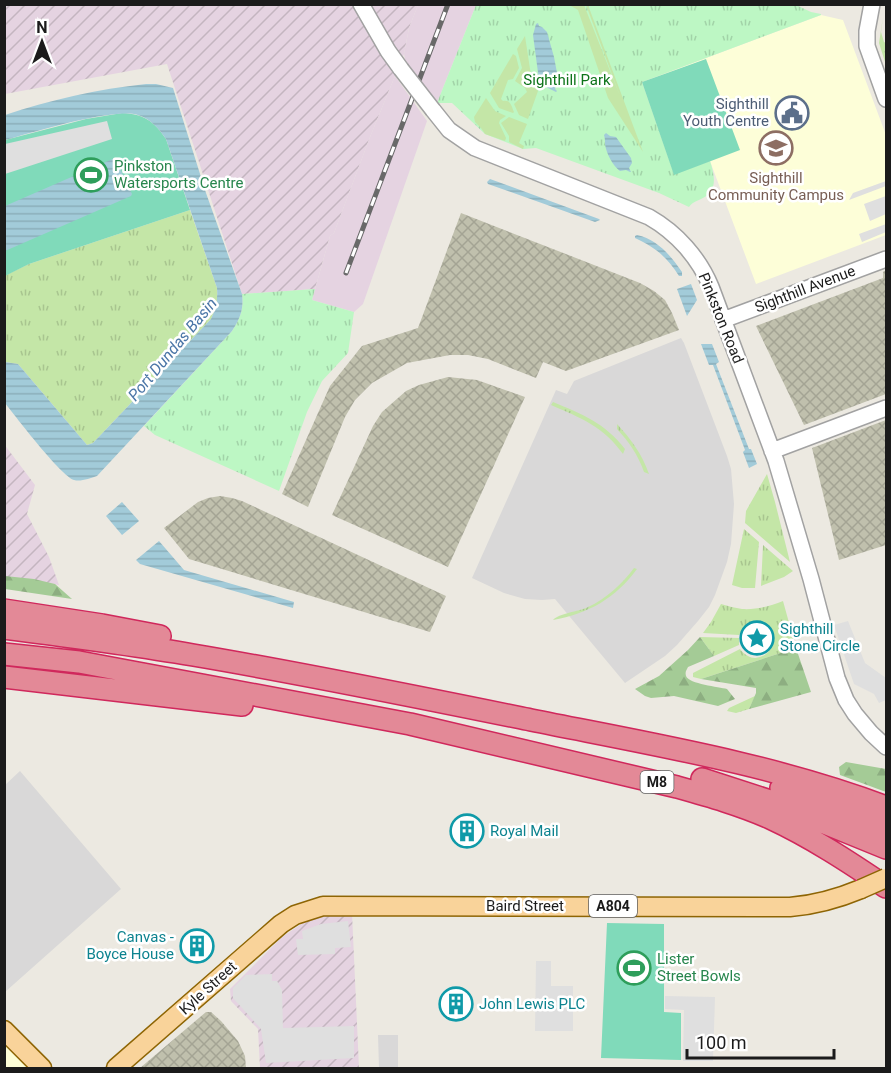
<svg xmlns="http://www.w3.org/2000/svg" width="891" height="1073" font-family="Roboto,sans-serif">
<defs>
<pattern id="industrial-furrows" width="10" height="10" patternUnits="userSpaceOnUse" patternTransform="scale(1.5)"><rect width="10" height="10" fill="#e5d3e1"/><path d="M-1 1l2-2M0 10L10 0M9 11l2-2" fill="none" stroke="#c4b5c0"/></pattern>
<pattern id="construction-cross-hatch" width="8" height="8" patternUnits="userSpaceOnUse" patternTransform="scale(1.5)"><rect width="8" height="8" fill="#c0c0ad"/><path d="M0 0l8 8M0 8l8-8" fill="none" stroke="#a4a494"/></pattern>
<pattern id="grass-tufts" width="24" height="20" patternUnits="userSpaceOnUse" patternTransform="scale(1.5)"><rect width="24" height="20" fill="#c4e6a7"/><path d="M3 7l-1-3M5 7V3M7 7l1-3M15 17l-1-3M17 17v-4M19 17l1-3" fill="none" stroke="#a8c58f"/></pattern>
<pattern id="forest-firs" width="22" height="20" patternUnits="userSpaceOnUse" patternTransform="scale(1.5)"><rect width="22" height="20" fill="#a4cb96"/><path d="M5 1l3.5 6h-7zM16 11l3.5 6h-7z" fill="#8dae81"/></pattern>
<pattern id="park-tufts" width="24" height="20" patternUnits="userSpaceOnUse" patternTransform="scale(1.5)"><rect width="24" height="20" fill="#bdf7c4"/><path d="M3 7l-1-3M5 7V3M7 7l1-3M15 17l-1-3M17 17v-4M19 17l1-3" fill="none" stroke="#a2d3a8"/></pattern>
<pattern id="water-rules" width="6" height="5" patternUnits="userSpaceOnUse" patternTransform="scale(1.5)"><rect width="6" height="5" fill="#a2cbd9"/><path d="M0 2.5h6" fill="none" stroke="#8baeba"/></pattern>
</defs>
<rect width="100%" height="100%" fill="#ece9e1"/>
<path fill="#d9d8d8" d="M681 338 684 343 727 456 731 469 734 504 731 544 727 562 715 595 709 607 698 621 677 645 665 656 625 683 555 599 542 600 525 599 504 593 472 578 556 390 567 394 574 381Z
M20 771 121 889 5 992V785Z
M398 1035V1068H379L378 1035Z"/>
<path fill="url(#industrial-furrows)" d="M5 5H418L409 28 404 54 395 76 370 137 334 233 330 236 315 289 242 294 167 64 5 94Z
M4 444 35 485 27 514 49 557 59 585 5 577Z
M332 913H352L359 1068H260L258 1029 231 1001 230 989 282 937 309 919Z"/>
<path fill="#fdfed8" d="M821 15 843 20 886 135V235L756 284 710 161 642 82Z
M5 1038 33 1068H5Z"/>
<path fill="#e5d3e1" d="M418 5H476L437 103 405 60 404 54 409 28Z
M395 76 427 121 363 304 354 312 312 300 330 236 334 233 370 137Z"/>
<path fill="url(#construction-cross-hatch)" d="M461 213 640 283 654 291 665 300 672 313 679 330 566 371 543 362 536 378 488 359 468 355H450L407 363 372 383 355 400 345 417 308 507 282 494 330 386 362 346 418 328Z
M886 270V394L804 425 756 326 883 278V272Z
M448 377 477 380 525 397 448 567 332 515 373 426 382 412 406 391 419 385Z
M886 420V545L839 560 812 448Z
M220 496 232 498 242 501 446 596 430 632 189 559 164 528 198 502 208 498Z
M206 1012H211L221 1021 238 1041 245 1056 246 1068H140Z"/>
<path fill="url(#grass-tufts)" d="M883 17 881 32 884 42 886 43V65L879 43Z
M190 210 217 288C218 300 216 309 211 319L93 443 87 445 18 364 5 362 4 276 29 264Z
M553 402C582 414 605 423 625 449L623 454C604 427 581 418 551 405Z
M617 424C631 439 642 454 649 474L644 472C638 455 629 442 617 429Z
M767 474 775 502 790 562 745 523 746 511Z
M744 529 759 542 755 588H742L732 585Z
M763 545 793 571 784 577 761 586Z
M634 568 637 569C616 598 588 614 553 620 559 613 578 612 588 607 606 599 622 584 634 568Z
M783 601 796 648 701 679 693 677V673L740 649C757 672 784 645 768 629 764 626 759 623 754 624 747 625 743 629 739 635L703 633 711 622 721 604C728 606 735 608 742 609 756 610 770 606 783 601Z
M747 640a10 10 0 1 1 20 0a10 10 0 1 1-20 0Z
M700 637 739 638V645L714 656Z
M755 696 749 709 736 713 727 711 729 708Z"/>
<path fill="url(#forest-firs)" d="M5 576 34 579 55 584 72 599 5 589Z
M700 637 714 656 688 667C686 671 685 672 686 676 689 684 719 687 727 689L735 699 718 706 674 696 651 698 645 696 635 689 659 676 688 650Z
M796 648 811 692 749 709 756 693V688L701 679Z
M846 762 886 769V792L840 775 839 767Z"/>
<path fill="url(#park-tufts)" d="M794 4 811 12 821 14V15L642 82 674 174 710 161C715 176 718 192 701 199 695 202 693 202 689 207L659 193 536 148 523 149 485 134 452 103H437L476 5Z
M315 289 312 300 354 312 348 353 322 381 307 412 279 491 155 435 144 426 232 331C240 319 244 309 242 294Z"/>
<path fill="#c4e6a7" d="M576 5H584L620 96 586 5H588L643 152 608 98 578 10 571 6Z
M525 36 532 82 538 91 528 119 519 115 514 104 527 92 525 88 515 81 522 68 517 49Z
M513 54 516 56 519 68 513 79 508 80 501 99 503 101C511 100 511 105 514 112L513 113 499 108 490 93Z
M486 98 495 111 506 116 500 120 499 123 506 138 505 141 485 134 481 128 475 122 474 117Z
M509 117 527 124 519 143 524 146 523 149 509 142V136L501 123Z"/>
<path fill="#80daba" d="M706 59 740 150 674 175 642 82Z
M122 113C144 114 154 121 166 139L190 210 29 264 5 276V140L86 119Z
M607 923 664 924V1012L681 1013V1060L601 1058Z"/>
<path fill="#dfdfdf" d="M107 121 112 139 5 174V144Z
M886 181V186L849 200 853 193Z
M886 196V214L870 221 864 204Z
M886 224V232L862 242 859 234Z
M848 621 865 663 886 678V700L879 703 874 694 854 684 834 625Z
M348 921 351 947 335 948V954L298 955 296 939H303L302 931 321 924Z
M536 961H551V986H573V1031H535Z
M272 974V981H277L282 990 283 1028 354 1026V1058L266 1063 261 1029 233 998V988L246 975Z
M665 996 715 997 713 1061H683L684 1010 665 1009Z"/>
<path fill="url(#water-rules)" d="M538 23 539 26 542 27 547 32 554 57 558 78 555 89 557 91 556 92 544 86 539 80 533 35 536 24Z
M146 84H156L173 88 206 193 242 294C244 309 240 319 232 331L97 476C90 478 81 482 74 480 61 476 16 417 5 403V362L18 364 87 445 93 443 211 319C216 309 218 300 217 288L166 139C159 129 151 119 138 115 114 107 31 133 5 140V115C50 100 98 89 146 84Z
M606 133 610 136 616 137 631 158 632 163 629 168 631 172H630L626 170 620 171C613 166 606 153 605 144 605 141 605 138 604 135Z
M115 158 132 194 131 196 5 251V206Z
M490 179 599 219 600 220 595 222 488 184 487 182Z
M637 235C657 239 671 256 682 272V276H679C668 258 655 247 635 238V236Z
M691 284 697 300 687 316 677 289Z
M701 344H712L719 362 716 364 749 449H751L757 464 749 468 743 452 745 450 713 365H709Z
M122 502 139 521 122 535 106 516Z
M159 541 184 570 294 602 293 608 140 564 136 560Z"/>
<g fill="none" stroke-linecap="round" stroke-linejoin="round">
<g stroke="#a2a2a2" stroke-width="18">
<path id="tertiary" d="M361 4 388 51 401 69
M872 4 867 31V46L886 99
M433 110 449 130 475 148 649 217C677 233 699 258 711 287L776 461 811 579 837 678 846 700 855 714 871 733 886 747
M723 320 886 259
M772 451 886 408"/>
</g>
<g stroke="#8e6504" stroke-width="21">
<path id="primary" d="M4 1030 42 1068
M116 1068 281 924 295 915 323 906 790 907C816 905 837 899 861 889"/>
</g>
<g stroke="#d0285c" stroke-width="24">
<path id="motorway" d="M4 610 102 625 160 636
M4 628C67 636 130 644 193 655 306 674 418 697 531 720 650 744 772 764 886 807
M4 654 79 662 410 724 677 787C709 796 741 805 770 818 811 837 849 862 886 887
M4 677 242 705
M702 779 773 802 886 848
M781 788 809 797 886 827"/>
</g>
<use href="#tertiary" stroke="#fff" stroke-width="15"/>
<use href="#primary" stroke="#f9d39a" stroke-width="18"/>
<use href="#motorway" stroke="#e38997" stroke-width="21"/>
<g stroke="#696969" stroke-width="5">
<path id="rail" d="M346 273 448 4"/>
</g>
<use href="#rail" stroke="#fff" stroke-width="3" stroke-dasharray="9" stroke-linecap="butt"/>
<g stroke="#a2a2a2" stroke-width="18" stroke-linecap="butt">
<path id="tertiary-bridge" d="M401 69 433 110"/>
</g>
<g stroke="#8e6504" stroke-width="21" stroke-linecap="butt">
<path id="primary-bridge" d="M861 889 886 878"/>
</g>
<use href="#tertiary-bridge" stroke="#fff" stroke-width="15"/>
<use href="#primary-bridge" stroke="#f9d39a" stroke-width="18"/>
</g>
<defs>
<g id="civic-ring" transform="scale(1.725)"><circle r="9.5" fill="#fff" stroke="#5c6f8a" stroke-width="1.5"/><path d="M-.6-6.5H3V-4.5H.6V-3L4-1V1h2V6H-6V1h2V-1L-.6-3ZM-1.2 2.5V6h2.4V2.5Z" fill="#5c6f8a"/></g>
<g id="school-ring" transform="scale(1.725)"><circle r="9.5" fill="#fff" stroke="#8d6e63" stroke-width="1.5"/><path d="M0-5L7-2L0 1L-7-2ZM-4 1L0 2.5L4 1V4Q0 6-4 4Z" fill="#8d6e63"/></g>
<g id="stadium-ring" transform="scale(1.725)"><circle r="9.5" fill="#fff" stroke="#2e9e5b" stroke-width="1.5"/><path d="M0-5a6.5 5 0 1 0 0 10a6.5 5 0 1 0 0-10ZM-3.5-1.8h7v3.6h-7Z" fill="#2e9e5b"/></g>
<g id="sight-ring" transform="scale(1.725)"><circle r="9.5" fill="#fff" stroke="#0f9aa8" stroke-width="1.5"/><path d="M0-6L1.8-2.2L6-1.7L2.9 1.2L3.7 5.4L0 3.3L-3.7 5.4L-2.9 1.2L-6-1.7L-1.8-2.2Z" fill="#0f9aa8"/></g>
<g id="building-ring" transform="scale(1.725)"><circle r="9.5" fill="#fff" stroke="#0f9aa8" stroke-width="1.5"/><path d="M-4-6H4V6H1V3H-1V6H-4ZM-2.5-4.3h1.7v1.8h-1.7ZM.8-4.3h1.7v1.8H.8ZM-2.5-1h1.7V.8h-1.7ZM.8-1h1.7V.8H.8Z" fill="#0f9aa8"/></g>
</defs>
<g fill-rule="evenodd">
<use href="#civic-ring" x="792" y="113"/>
<use href="#school-ring" x="776" y="148"/>
<use href="#stadium-ring" x="91" y="175"/>
<use href="#sight-ring" x="757" y="638"/>
<use href="#building-ring" x="467" y="831"/>
<use href="#building-ring" x="197" y="946"/>
<use href="#stadium-ring" x="634" y="968"/>
<use href="#building-ring" x="456" y="1004"/>
</g>
<g text-anchor="middle" stroke-width="5" stroke-linejoin="round" paint-order="stroke">
<g fill="#fff" stroke="#5f5f5f" stroke-width="1.5">
<rect x="640.5" y="771" width="33" height="22" rx="4.5"/>
<rect x="589" y="895" width="48" height="22" rx="4.5"/>
</g>
<g font-size="14" font-weight="bold" fill="#1b1b1b">
<text x="657" y="787">M8</text>
<text x="613" y="911">A804</text>
</g>
<g font-size="15" fill="#0e741a" stroke="#fff">
<text x="567" y="85">Sighthill Park</text>
</g>
<g font-size="15" fill="#4e5e75" stroke="#fff" text-anchor="end">
<text x="769" y="109">Sighthill<tspan x="769" dy="17">Youth Centre</tspan></text>
</g>
<g font-size="15" fill="#27864d" stroke="#fff" text-anchor="start">
<text x="114" y="171">Pinkston<tspan x="114" dy="17">Watersports Centre</tspan></text>
<text x="657" y="964">Lister<tspan x="657" dy="17">Street Bowls</tspan></text>
</g>
<g font-size="15" fill="#785e54" stroke="#fff">
<text x="776" y="183">Sighthill<tspan x="776" dy="17">Community Campus</tspan></text>
</g>
<g font-size="15" fill="#1b1b1b" stroke="#fff">
<text transform="translate(805 289) rotate(-21)" y="5">Sighthill Avenue</text>
<text transform="translate(721 318) rotate(68)" y="5">Pinkston Road</text>
<text x="525" y="911">Baird Street</text>
<text transform="translate(208 988) rotate(-42)" y="5">Kyle Street</text>
</g>
<g font-size="15" fill="#0d838f" stroke="#fff" text-anchor="start">
<text x="780" y="634">Sighthill<tspan x="780" dy="17">Stone Circle</tspan></text>
<text x="490" y="836">Royal Mail</text>
<text x="174" y="942" text-anchor="end">Canvas -<tspan x="174" dy="17">Boyce House</tspan></text>
<text x="479" y="1009">John Lewis PLC</text>
</g>
<g font-size="16" font-style="italic" fill="#4b76a7" stroke="#fff">
<text transform="translate(172 349) rotate(-50)" y="6">Port Dundas Basin</text>
</g>
</g>
<rect width="891" height="1073" fill="none" stroke="#1b1b1b" stroke-width="12"/>
<g transform="translate(42 42)" stroke="#ffffff" stroke-width="4.5" paint-order="stroke">
<path d="M0-4.5L10 22L0 15L-10 22Z" fill="#1b1b1b"/>
<text y="-9" font-size="16" font-weight="bold" text-anchor="middle" fill="#1b1b1b">N</text>
</g>
<path d="M687 1049v9h147v-9" fill="none" stroke="#1b1b1b" stroke-width="3"/>
<text x="696" y="1049" font-size="18" fill="#1b1b1b" stroke="#ffffff" stroke-width="4.5" paint-order="stroke">100 m</text>
</svg>
